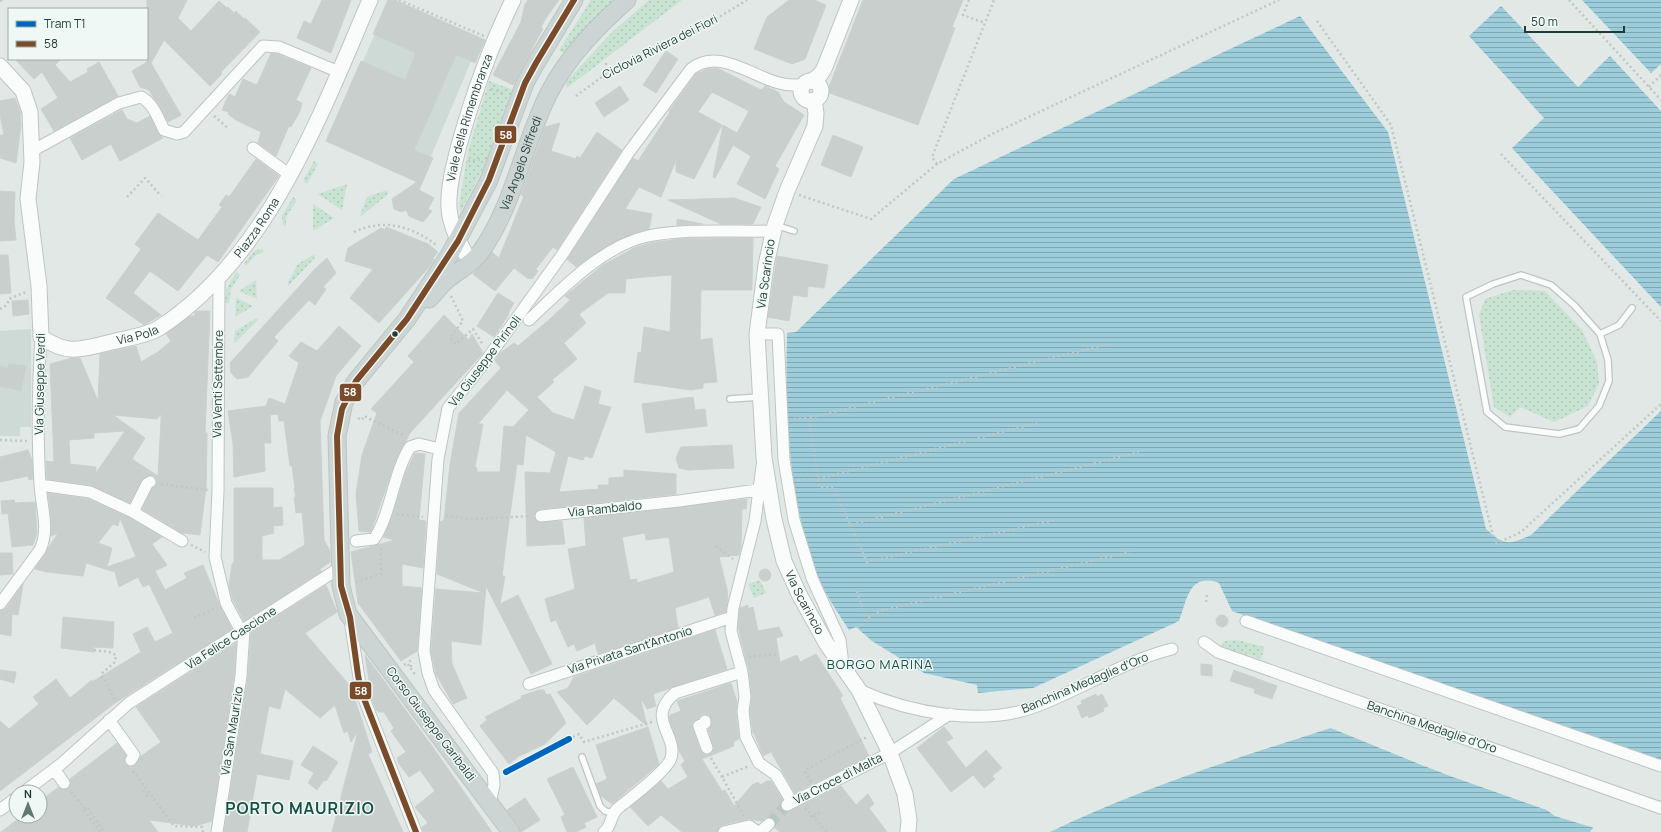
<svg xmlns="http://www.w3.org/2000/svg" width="1661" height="832" font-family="Manrope,sans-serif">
<defs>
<pattern id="green-dots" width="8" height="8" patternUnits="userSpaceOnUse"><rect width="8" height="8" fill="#c9e3d3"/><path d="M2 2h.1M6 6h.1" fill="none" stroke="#acc4b6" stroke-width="1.8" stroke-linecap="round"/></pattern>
<pattern id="water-rules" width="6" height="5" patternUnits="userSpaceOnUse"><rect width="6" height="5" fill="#9dccdb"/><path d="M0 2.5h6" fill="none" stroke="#7fa7b2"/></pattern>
</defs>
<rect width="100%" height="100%" fill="#e1e8e6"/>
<path fill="#cedad6" d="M389 1 480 40 421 180 329 140Z
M31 329V427H20V436H0V331Z"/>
<path fill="url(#green-dots)" d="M591 0H618L566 55 559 50Z
M649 0H682L567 88 566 82 612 32Z
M489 81 514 90 484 167 460 213 459 206 468 151Z
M314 161 318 164 307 184 303 181Z
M347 184 342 210 318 194Z
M387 190 388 194 359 218 367 197Z
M293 197 297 200 286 217V226H283L282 216Z
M313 204 334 218 313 231Z
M263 249 264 252 256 255 246 266 244 264 254 251Z
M313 255 315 256 314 259 288 286V282L298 264Z
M236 272 240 275 231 289 229 303H225L227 288Z
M256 280 257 299 239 291Z
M1513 290 1545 291 1582 330 1597 362 1599 383 1588 406 1554 422 1520 407 1510 417 1494 407 1479 315 1485 299Z
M236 298 253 306 235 317Z
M257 318 258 320 234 344 235 331Z
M760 580 766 593 754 598 748 584Z
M1237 640 1265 647 1261 659C1251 655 1227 650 1222 646L1221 644 1225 641Z"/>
<path fill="url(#water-rules)" d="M1582 0H1661V64L1651 73Z
M1501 6 1578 87 1610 56 1661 111V307L1512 148 1544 118 1469 36Z
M1300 16 1388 132 1486 529C1504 546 1509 545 1531 535L1661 411V761L1232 611 1219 583C1189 572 1187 600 1179 621L1033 688 978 693 977 685 924 673 872 641 856 627 849 630C838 613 826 595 818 577 788 499 785 415 787 333L796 332 954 179Z
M1331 728 1450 776 1547 810 1555 816 1594 828 1590 832H1050C1139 789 1236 758 1331 728Z"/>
<path fill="#e1e8e6" d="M1331 726 1425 765 1548 808 1556 814 1588 823 1596 826V828L1593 832H1590L1594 827 1555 816 1547 810 1424 766 1331 728Z"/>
<path fill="#c8cfcd" stroke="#cad1cf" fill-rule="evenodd" d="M147 0H187L178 18 191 31 219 1 227 8 228 7 234 13 236 11 244 19 245 18 260 32 221 72 222 74 210 86 164 40 151 63 181 115 168 122 149 90 140 87 132 71 147 62Z
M322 0H351L331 53 297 38 304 21 311 24Z
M388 0H395L485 40 475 63 456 55 414 150 433 158 419 190 434 198 428 209 432 211 423 222 409 216 406 210 401 212 394 209 392 199 417 182 326 141 361 61 405 80 416 53 373 34Z
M528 0H559L546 18 541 27 543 29 541 32 513 85 493 75 521 22 525 4Z
M789 0H814L826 5 805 59 792 64 754 49 767 17Z
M863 0H963L952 27 955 28 918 125 827 92Z
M666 51 678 59 656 93 643 85Z
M271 53 277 54 311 68 296 100 302 103 300 111 291 127 289 126 276 156 258 143 261 132 236 120 228 114 229 112 222 110 229 94 235 97 243 79 257 85Z
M15 59H61L55 65 70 82 88 72 87 69 99 62 118 96 54 131 41 109 58 98 42 72 34 79Z
M717 68 761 90 765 86 778 92 784 102 804 115 775 166 779 169 765 199 737 184 751 156 733 145 715 178 713 177 723 125 737 133 749 111 712 92 698 112 722 125 694 179 676 172V160L661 197 639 187 625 209 652 214 649 229 629 235 612 243 576 267 567 259 633 158 638 161 670 112 669 111 696 74 707 69Z
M620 86 629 100 604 117 595 103Z
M15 98 21 114 20 116 21 125 16 163 0 158V135H4L0 115V101Z
M122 110 127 119 137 123 150 116 158 133 163 138 120 161 111 144 82 160 70 138Z
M560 123 551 151 576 159 577 156 580 158 597 132 622 150 557 250 553 247 536 269 538 271 532 279 527 278 514 268 495 291 473 274 492 252 499 258 524 196 521 195 545 127Z
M833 135 863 147 851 177 821 165Z
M256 159 279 176 218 262 207 255 178 291 150 271 133 293 161 315 144 325 106 298 141 249 135 244 158 213 198 240 222 207 219 205 226 195 229 197Z
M0 191 15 192 14 221 16 240 0 241Z
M734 198 761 207 753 224H721L668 200Z
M677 219 703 224 677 225Z
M386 227 428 244 438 252 433 258 434 260 429 267 379 323 350 298 373 269 345 261 348 248 381 228 385 230Z
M710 238H753L752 290H701L700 340 712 338 717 382 703 383V388L691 390 634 382 638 352 641 353 644 327 670 332 672 275 645 277 626 279 625 293H608L579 314 586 323 564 343 577 359 552 380 554 382 537 397 553 413 574 420 585 386 601 391 598 404 611 407 592 458 585 456 583 460 568 456 559 492 599 489 598 485H609V478L624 477V470L676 474V494L540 509 537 511 534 516 538 522 562 521 565 544 527 546 525 472 550 473 556 452 526 435 523 465 517 464 507 536 502 576H505L500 604 518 595 552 664 531 674 486 586 481 645 451 641 452 664 467 698 453 704 436 674 431 651 436 589 484 593 437 574 440 522 444 520 450 465 459 413 501 368 495 361 499 354 514 343 518 346 550 319 570 300 565 296 603 265 634 248 650 243 679 239ZM507 390 529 410 513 427 504 426 500 472H477V468L475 467 483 424H478Z
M0 255H8L11 293 0 294Z
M777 256 828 265 824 288 808 286 807 297 793 295 789 321 768 317Z
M327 258 336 273 323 287 326 289 315 305 309 300 274 337 278 341 248 377 237 379 231 373 230 363 315 269Z
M498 293 514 303 508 313 509 314 494 337 477 326Z
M28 300 29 314 13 316 12 301Z
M199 311H210L205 433H207L206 488 200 535 182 533 142 509 152 489 156 485V478L153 476H146L141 481 130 503 91 485 47 479 46 461 54 462 50 364 72 358H80L98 401 100 354 136 346 141 362 158 352 171 341 166 334 190 316H195V312ZM161 414V420L158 476 132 459 145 438 113 415 157 419ZM125 431 96 473V467L70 464 69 440 94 438V433Z
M444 315 469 340 472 334 483 353 410 433 393 467 373 526 370 532 359 531 356 494 362 455 377 413 371 409 414 362 408 356Z
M339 326 361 346 336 376 320 421 324 540 330 551V562L320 569 321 572 244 621 233 600 229 586 232 564 234 562V488H273V508L282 507 283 525 273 526 274 533 262 536V560H279L305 545 302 512 296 513 294 497H296L294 488H295L292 466H290L284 421H279L278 414 270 415 271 443H264L265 471 234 477 233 444 228 411 266 406 269 398 285 404 299 363 289 356 301 342 317 351Z
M9 364 26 366 21 391 0 386V366L8 368Z
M693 397 695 410 705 409 707 426 646 433 642 404Z
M732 445 734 468 688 470 679 468 676 458 681 447Z
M28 450 32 460 33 479 29 480 28 476 0 482V457Z
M415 453 425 454 419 520 426 521 423 568 402 564V586L422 588 417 651 401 661 358 603 351 552 395 540 383 537 391 520 406 472Z
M48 493 88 499 130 518 162 537 152 544 167 565 155 571 165 590 187 578 184 573 203 565 220 606 232 629 115 703 0 791V721L9 729 39 704 33 697 56 679 70 698 92 680V682L141 652 133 634 147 627 155 642 173 633 149 584 143 587 138 577 119 587 115 572 86 563 83 576 47 572 35 569 58 533 51 536V517ZM120 518 136 557 107 567 112 548 98 543 113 524 118 526Z
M747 499 746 509H742L741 547 739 555 719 557 727 589 728 600 726 612 715 615 709 597 675 608 678 628 598 654 595 643 577 651 574 644 568 647 556 620 551 622 545 599 575 589 568 549 586 546 584 518ZM645 533 646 540 669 537 674 572 637 583V579L630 580 622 537Z
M14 500 15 503 35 502 37 533 33 545 12 547 8 513 2 514 1 501Z
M0 553H12L13 574 0 575Z
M759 575a6 6 0 1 1 12 0a6 6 0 1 1-12 0Z
M23 584 18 615 12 614 11 636 0 634V611L6 608Z
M326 585 337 612 305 633 351 687 372 752 368 754 403 832H332L358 731 351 742 348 731 344 733 335 705 320 718 285 689 280 709 269 706 260 754 293 761 289 780 257 774 247 832H224L248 677 251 633Z
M748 605V609L753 607 758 631 779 627 783 636 776 638 780 662 797 655 800 662 816 654 843 696 840 698 869 756 795 793 771 752 763 756 754 733H753L750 711 752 696 749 671 738 627 740 608Z
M1216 621a6 6 0 1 1 12 0a6 6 0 1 1-12 0Z
M63 617 114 622 113 648 94 647V652L61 648Z
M715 630 727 669 653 694 656 706 647 709 642 700 641 701 647 726 614 698 587 725 557 692 568 688 574 677Z
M236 643 234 675 212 821 195 826 149 820 158 832H1L22 816H40V801L59 787 64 790 68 788 71 783 70 779 117 743 126 755 125 764 130 767 135 766 140 757 161 742 136 707Z
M365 655 432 746 492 832H423L422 827 428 823 415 807 435 791 420 770 409 777 399 764 397 758 406 752 391 731 394 728 384 712H379L376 710 372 699Z
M1201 664 1212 665V676L1201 675Z
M0 670 16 672 14 683 0 679Z
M1234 670 1277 686 1272 699 1254 693 1255 689 1230 681Z
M731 683 737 702 736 712 739 739 733 742 734 746 702 759 722 791 725 790 734 806 752 785 758 782 760 785 767 781H771L783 800 781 808 787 812 841 786 856 805 868 794 874 804 869 808 887 832H780L775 828 774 820 768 817 762 821 748 819 722 825 719 827 717 832H682L661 815 648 826 630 807 661 781 668 789 688 777 681 765 685 761 679 751 669 718 670 715 681 711 677 701ZM705 714 709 715 712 721 711 726 708 729 714 749 712 753 706 755 700 750 692 725 694 722Z
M539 690H544L546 695 550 694 566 723 545 744 519 756 509 764 480 726 487 720 485 717 522 698 521 696Z
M1096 694 1097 697 1102 694 1108 706 1103 708 1104 711 1089 718 1088 715 1082 718 1077 706 1082 704 1081 701Z
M648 727 659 764 612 804 601 796 596 784 607 779 596 745Z
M944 727 953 738 946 742 966 768 986 750 1002 768 992 776 995 779 984 788 973 775 951 792 917 748Z
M313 746 338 762 326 781 324 780 317 790 308 783 314 773 301 765Z
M573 767 597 817 584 823 586 827 576 832H567L561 817 565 815 547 779Z
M525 798 540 820 521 832 519 826 507 810Z"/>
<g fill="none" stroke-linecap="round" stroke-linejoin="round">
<path stroke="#bac6c3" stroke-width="11" stroke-dasharray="11 5.5" stroke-linecap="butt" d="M769 824 787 805"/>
<g stroke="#bec5c3" stroke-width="8">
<path id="lane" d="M775 225 794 231
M1600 334 1608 360 1609 381 1599 406 1579 429 1559 434 1505 427 1487 412 1466 297 1493 284 1521 275 1551 285 1574 305 1600 334 1619 325 1632 308
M730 399 760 397
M582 757 600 806 605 811 613 813"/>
</g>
<g stroke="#bec5c3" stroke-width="13">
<path id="street" d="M253 148 290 175
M32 151 119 103 141 97C153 103 158 118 164 130L177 134 184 132 263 46 279 47 339 72
M219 277 218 491 215 557 226 603 241 631
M529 320C562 289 602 246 648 236 688 228 731 232 772 231
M757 334H778L784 460 794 520 812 578 840 640 843 665
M762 466 755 521 733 608 731 631 742 672 745 697 743 711 746 737 759 763 776 775 792 802
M40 485 90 492 133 512 182 541
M133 512 147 484 150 482
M541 516 679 501 765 489
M356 541 374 539C391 514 393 474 410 447L419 444 440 449
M0 604 40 550C50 528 41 507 40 484 37 435 38 386 41 337
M350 620 361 691 416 832
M1246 621 1661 766
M1204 642 1218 652 1661 808
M529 684 732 617
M859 690C910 713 983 727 1037 706 1082 689 1124 661 1172 649
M109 720 134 755 131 760
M705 721V723L699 726 707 748
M54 769 64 783
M24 792 61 764 129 703 341 567
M490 803 494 785 493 773 434 690 428 673 424 651 438 459 448 408 485 362 524 308 562 255 629 152 691 69C726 42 765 93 803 84
M787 805 890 753 950 714
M0 810 16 798
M217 832 241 676 244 630
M604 832C612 826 610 816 617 809 628 800 668 770 671 758 678 735 645 718 675 693L742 672
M724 832 749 826 758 832
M760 832 769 824"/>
</g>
<g stroke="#bdc6c3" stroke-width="17">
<g id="secondary">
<path id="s1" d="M0 66 23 91 30 112 32 162 28 199 39 286 41 337C69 356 82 349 112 342 127 338 146 336 159 328 268 258 321 114 370 0"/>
<path d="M812 81 820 75 824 69 851 0"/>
<circle cx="811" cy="91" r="10"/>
<path id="s2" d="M814 100 816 113 815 126 787 191 775 225 766 265 757 334 764 458 774 519 784 561 799 594 826 643 859 690 890 753 905 794 909 820 908 832"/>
<path id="s3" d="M465 253C457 239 450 224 449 208 448 187 454 165 459 145 473 95 490 47 513 0"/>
</g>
</g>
<g stroke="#bbc5c3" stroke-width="19">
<g id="primary">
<path id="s4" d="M429 299C436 293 441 284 448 279 460 269 473 264 482 250 515 202 523 144 549 93 568 56 596 28 627 0"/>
<path d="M511 832 348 614 341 586 337 436 344 402 356 381 407 319 450 254 489 180 525 83 536 63 574 0"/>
</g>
</g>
<path stroke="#bec8c6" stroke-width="2.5" stroke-dasharray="2 3" stroke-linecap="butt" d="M399 0 484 36
M969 0 963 15 985 23
M1569 0 1661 100
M0 1 2 0
M1317 21 1391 125 1495 544 1521 532 1661 404
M606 63V74
M1649 87 1661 75
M491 89 505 94
M576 96 606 74 693 33 747 0
M214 116 229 129
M1501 154 1661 321
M468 161 481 159
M937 164 932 157 994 0
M799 195 871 219 937 164 992 134 1279 0
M127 197 145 178 161 196
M354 232C385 218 411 226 438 246
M451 296 463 321 450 338 456 344 473 329 483 345
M0 309 7 305 9 299 26 292
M1108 344 809 418 819 487H833L850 525 1139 452
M358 418 362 420 364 416 405 436
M794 419 809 418
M0 440 27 441
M798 480 818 479 1037 423
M161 484 208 490
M397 514 423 517
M446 516 473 519 530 516
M850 525 867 562 1055 520
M191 545 205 552
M716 546 733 559
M356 582 381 574V548
M857 591 867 619
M1206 602 1207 595
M194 618 216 608
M857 628 867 619 880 611 1130 552
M94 650 109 652 116 655 115 662 101 674 115 699
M749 657 778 654
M404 665 407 663 416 676
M411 667 410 661 413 658
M573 737 579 734 584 742 652 722
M711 758 722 777
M133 771 174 826 199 827H202L203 832
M811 782 805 772 807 769 867 737
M143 791 147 796 150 794
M71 792 85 808 83 809 100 832
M88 808 104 832
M805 808 827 832
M744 816 722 777 749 766
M810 817 818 812
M814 817 819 813 818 812"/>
<use href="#lane" stroke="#fafcfb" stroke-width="5.5"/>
<use href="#street" stroke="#fafcfb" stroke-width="11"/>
<use href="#secondary" stroke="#fafcfb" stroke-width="15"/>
<use href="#primary" stroke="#ccd5d4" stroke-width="17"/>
<g stroke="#eff8f4" stroke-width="9">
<path id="bus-1" d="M416 832 361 691 358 675 350 617 341 586 337 436 342 409 356 381 407 319 458 241 489 180 525 83 536 63 574 0"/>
</g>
<use href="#bus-1" stroke="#7a4b2a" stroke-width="6"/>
<g stroke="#eff8f4" stroke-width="9">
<path id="tram-1" d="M506 772 569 739"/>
</g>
<use href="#tram-1" stroke="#0065bd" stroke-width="6"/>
</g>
<circle fill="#1e3c37" stroke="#eff8f4" stroke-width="1.5" cx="395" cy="334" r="3.5"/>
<g text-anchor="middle" stroke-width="3" stroke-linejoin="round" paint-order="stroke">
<g font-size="12" fill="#1e3c37" stroke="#eff8f4">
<text transform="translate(660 47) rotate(-27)" y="4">Ciclovia Riviera dei Fiori</text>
<text dy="4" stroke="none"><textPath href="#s3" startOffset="141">Viale della Rimembranza</textPath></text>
<text dy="4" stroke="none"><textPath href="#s4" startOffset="168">Via Angelo Siffredi</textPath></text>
<text dy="4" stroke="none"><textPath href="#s1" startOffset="547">Piazza Roma</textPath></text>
<text transform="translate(766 274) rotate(-82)" y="4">Via Scarincio</text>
<text dy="4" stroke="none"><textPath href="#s1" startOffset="383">Via Pola</textPath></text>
<text transform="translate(485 361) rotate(-53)" y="4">Via Giuseppe Pirinoli</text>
<text transform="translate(40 384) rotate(-89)" y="4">Via Giuseppe Verdi</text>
<text transform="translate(218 384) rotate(-89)" y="4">Via Venti Settembre</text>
<text transform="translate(605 509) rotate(-6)" y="4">Via Rambaldo</text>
<text dy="4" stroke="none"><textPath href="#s2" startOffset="519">Via Scarincio</textPath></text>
<text transform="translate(231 638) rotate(-33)" y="4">Via Felice Cascione</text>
<text transform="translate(630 650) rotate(-18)" y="4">Via Privata Sant'Antonio</text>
<text transform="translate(1085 683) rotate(-23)" y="4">Banchina Medaglie d'Oro</text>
<text transform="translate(431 724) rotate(53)" y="4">Corso Giuseppe Garibaldi</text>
<text transform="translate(1432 727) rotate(19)" y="4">Banchina Medaglie d'Oro</text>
<text transform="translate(232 731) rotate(-81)" y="4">Via San Maurizio</text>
<text transform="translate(838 779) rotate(-27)" y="4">Via Croce di Malta</text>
</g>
<g font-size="13" letter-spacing="1" fill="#185048" stroke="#eff8f4">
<text x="880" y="669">BORGO MARINA</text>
</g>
<g font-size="16" font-weight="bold" letter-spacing="1" fill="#185048" stroke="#eff8f4">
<text x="300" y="814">PORTO MAURIZIO</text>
</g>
</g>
<g stroke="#eff8f4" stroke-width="1.5">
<rect x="494" y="125" width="23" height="19" rx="4" fill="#7a4b2a"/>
<rect x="339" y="383" width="23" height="19" rx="4" fill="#7a4b2a"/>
<rect x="349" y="681" width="23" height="19" rx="4" fill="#7a4b2a"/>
</g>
<g font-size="11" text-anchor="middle" font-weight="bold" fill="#fff">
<text x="506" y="139">58</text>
<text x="350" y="396">58</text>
<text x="361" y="695">58</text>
</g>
<rect x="8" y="8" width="140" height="52" fill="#eff8f4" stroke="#9bada8"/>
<rect x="16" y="21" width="20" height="6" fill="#0065bd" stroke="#9bada8"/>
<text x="44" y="28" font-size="12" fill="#1e3c37">Tram T1</text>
<rect x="16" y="41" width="20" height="6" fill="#7a4b2a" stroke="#9bada8"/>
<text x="44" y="48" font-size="12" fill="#1e3c37">58</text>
<g transform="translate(28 804)"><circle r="19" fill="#eff8f4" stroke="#9bada8"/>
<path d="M0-3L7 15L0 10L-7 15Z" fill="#627874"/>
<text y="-6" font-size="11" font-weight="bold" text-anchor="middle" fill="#1e3c37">N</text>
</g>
<path d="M1525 26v6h99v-6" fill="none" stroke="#1e3c37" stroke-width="2"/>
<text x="1531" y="26" font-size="12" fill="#1e3c37" stroke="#eff8f4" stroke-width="3" paint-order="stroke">50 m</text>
</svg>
